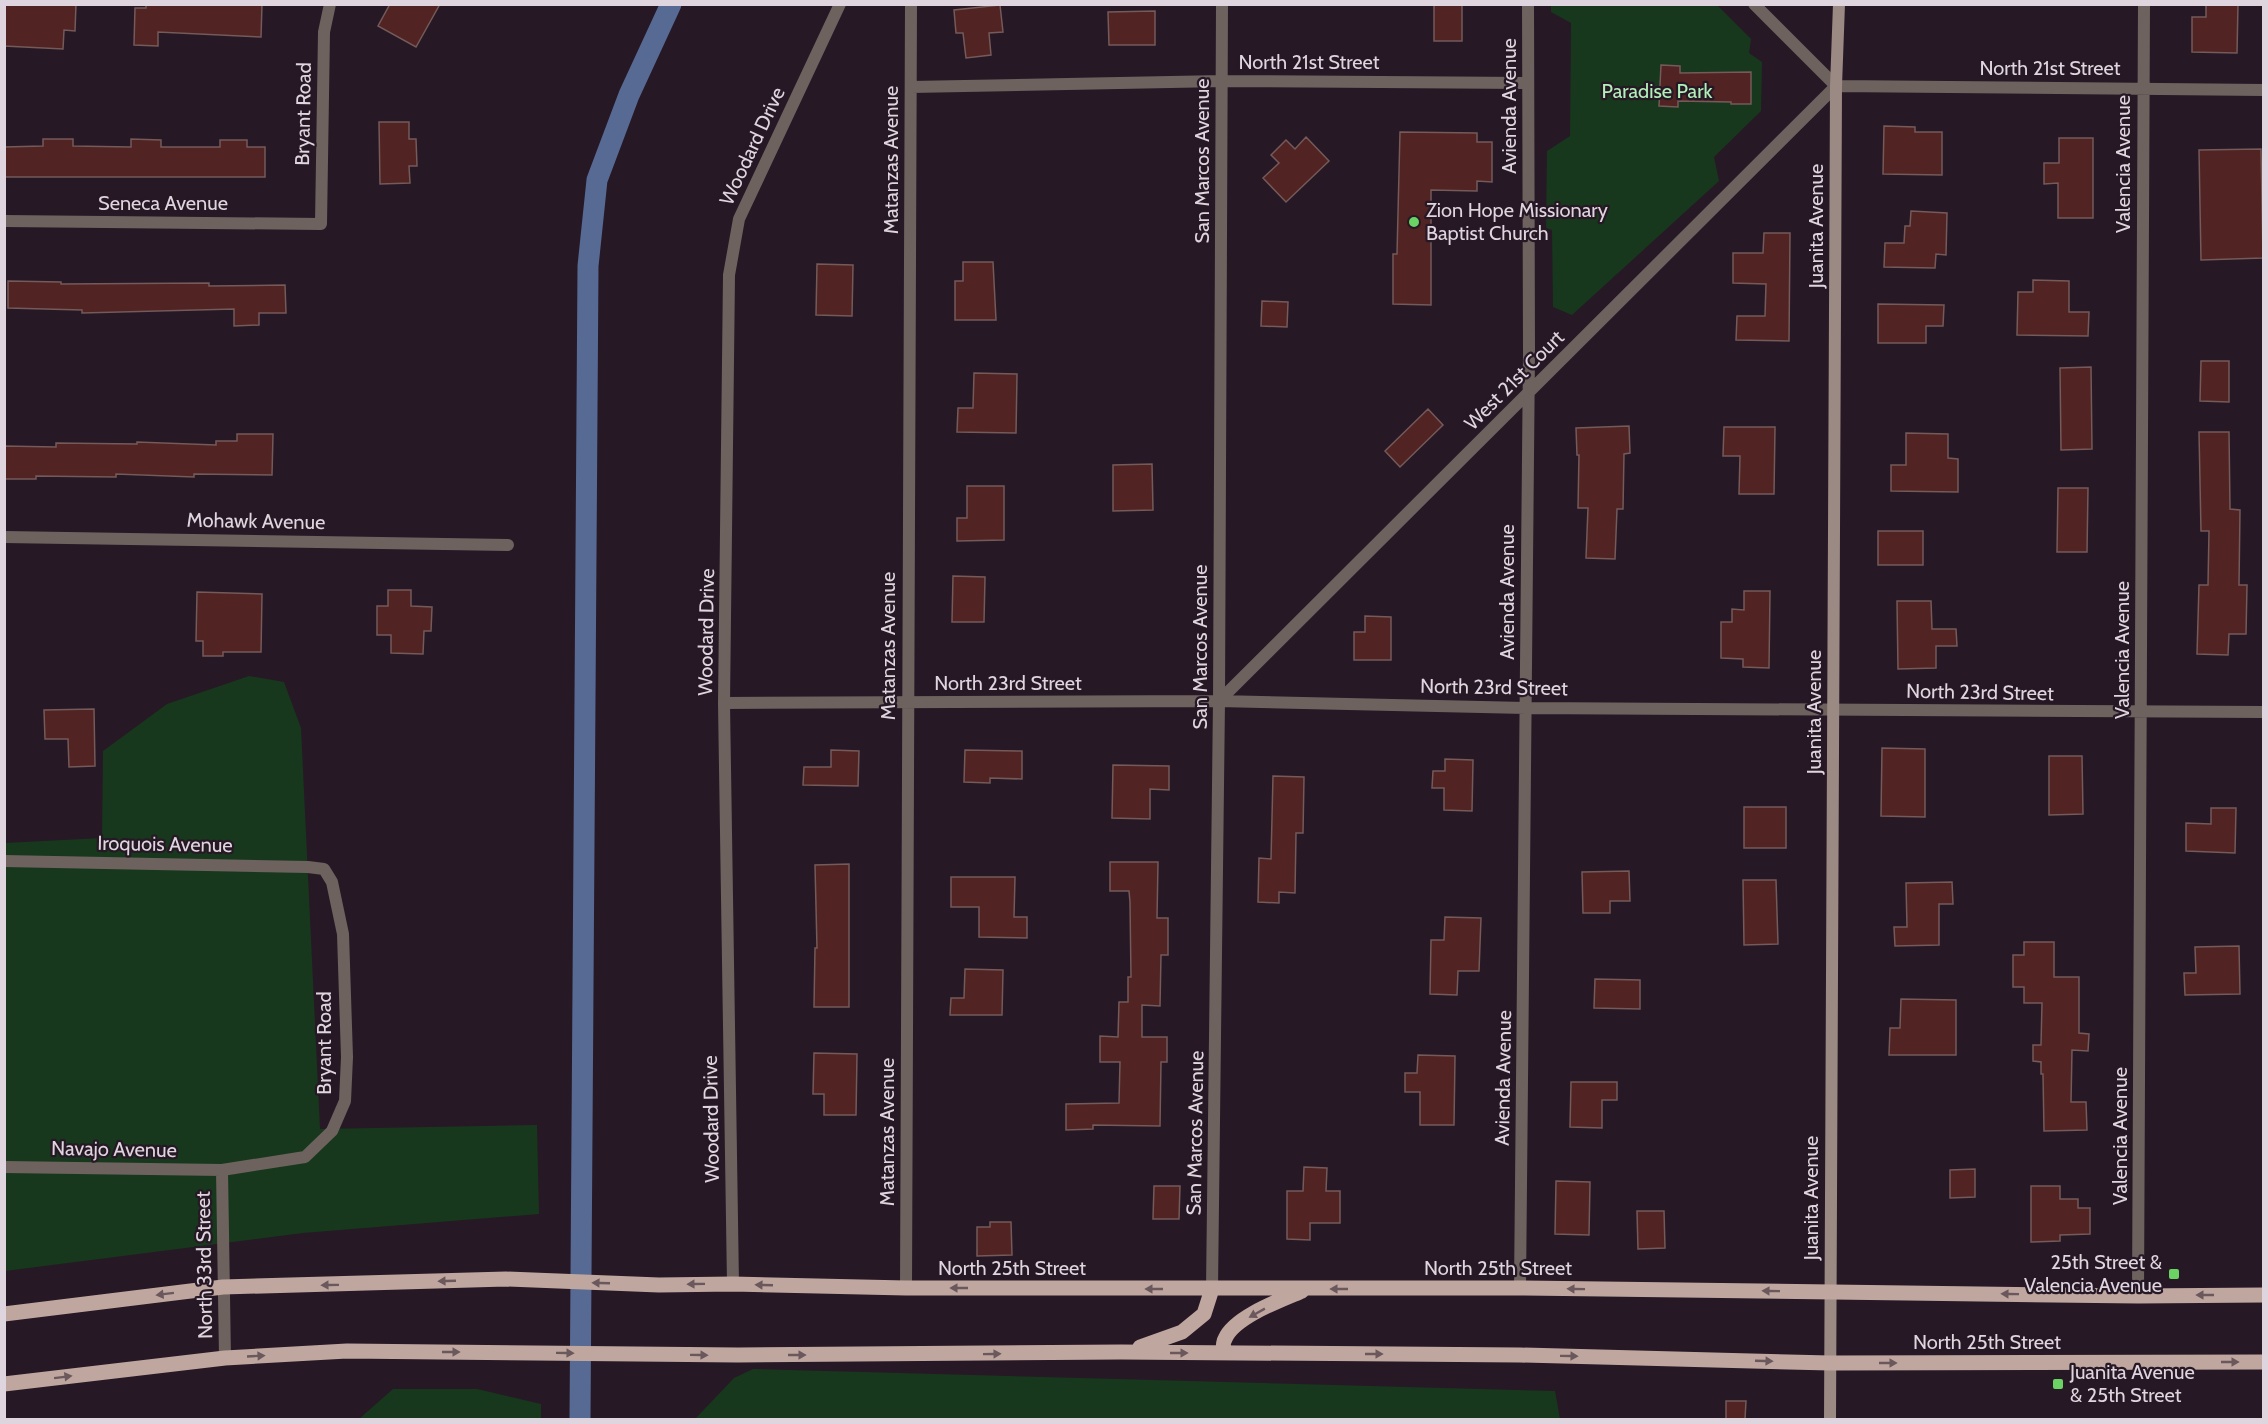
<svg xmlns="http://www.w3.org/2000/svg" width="2268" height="1424" font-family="Cabin,sans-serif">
<rect width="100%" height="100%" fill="#271826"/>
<path fill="#17381d" d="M1551 5H1717L1751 39 1749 53 1762 62 1761 111 1714 157 1719 181 1572 315 1553 307 1552 230 1546 228 1547 151 1570 136 1571 23 1551 12Z
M249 676 284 682 301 728 320 1129 537 1125 539 1214 303 1233 5 1271V843L102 838 103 751 167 704Z
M753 1369 1555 1391 1560 1419H695L734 1378Z
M393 1389H477L541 1404V1419H359Z"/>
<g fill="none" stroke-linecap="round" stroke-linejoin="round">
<path stroke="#576a93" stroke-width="21" d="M580 1420 588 266 597 180 629 95 671 4"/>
</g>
<path fill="#512323" stroke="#745a59" stroke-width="1.5" d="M4 4H76L75 31 64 30 63 49 4 46Z
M194 4H262L261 37 158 32V46L134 45 135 8H146V5Z
M390 4H440L416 47 378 26Z
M1434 4H1462V41H1434Z
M2206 4H2238L2237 53 2192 52V17H2206Z
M1000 5 1003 32 989 33 991 55 966 58 963 33H956L954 10Z
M1155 11V45H1109L1108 12Z
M1661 65 1680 66V73L1751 72V104H1731V102L1678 101V107L1659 106Z
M379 122H409V139H416L417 166H409L410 183 380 184Z
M1884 126 1915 127V132H1942V175L1883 174Z
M1400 132 1477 133V142H1492V182L1477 181V191L1431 190V305L1393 304V254H1397Z
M1306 137 1329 161 1286 202 1263 178 1279 163 1271 155 1286 140 1295 149Z
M2059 138H2093V218H2058V183L2044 184V163H2059Z
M43 139H73V146L131 147V139L161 140V147H220V140H247V147H265V177H4V147L43 146Z
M2261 149 2263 258 2201 260 2199 150Z
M1911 211 1947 213 1946 255 1936 254 1935 268 1884 267 1885 243H1904L1905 226H1910Z
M1764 233H1790L1789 341 1736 340 1737 316H1765L1766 284 1733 283V253H1763Z
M963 262H993L996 320H955V281H963Z
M817 264 853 265 852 316 816 315Z
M2033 280 2069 281V312H2089L2088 336 2017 335 2018 292H2033Z
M8 281 61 282V284L209 283V286L285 285 286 313H259V325L234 326V309L82 313V310L8 308Z
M1262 301 1288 302 1287 327 1261 326Z
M1878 304 1944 305 1943 326H1926V343H1878Z
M2201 361H2229V402L2200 401Z
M2091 367 2092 449 2061 450 2060 368Z
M974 373 1017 374 1016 433 957 432 958 408H973Z
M1428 409 1443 425 1400 467 1385 451Z
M1629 426 1630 453 1624 454 1623 509H1617L1615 559 1586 558 1588 508H1578L1579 455H1577L1576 428Z
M1724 427H1775L1774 494H1739L1740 456H1723Z
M2199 432H2229L2230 509 2240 510 2239 585H2247L2246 634H2229L2228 655 2197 654 2199 585H2208L2209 531H2201Z
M1906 433 1948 434V458L1958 459V492L1891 491V465H1906Z
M237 434H273L272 475 194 474V477L116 474V477L36 476V479H4V446L56 447V443L137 444V442L216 445V441H237Z
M1152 464 1153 510 1113 511V465Z
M967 486H1004V540L957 541V518H967Z
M2058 488H2088L2087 552H2057Z
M1878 531H1923V565H1878Z
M953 576 985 577 984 622H952Z
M388 590H411V606L432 607 431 631H424L423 654 391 653V635H377V606H388Z
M1744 591H1770L1769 668 1743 667V659L1721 658V622H1732V609L1744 610Z
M197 592 262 594 261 652H223V656H203V641H196Z
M1897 601H1931L1932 629H1956L1957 646H1936V668L1898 669Z
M1365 616 1391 617V660H1354V632H1365Z
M94 709 95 766 69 767 68 739H45L44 710Z
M1882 748 1925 749V817L1881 816Z
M831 750 859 751 858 786 803 785 804 767H831Z
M965 750 1022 751V779L990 778V783L964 782Z
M2049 756H2082L2083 814 2049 815Z
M1445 759 1473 760 1472 811 1444 810V788H1432L1433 771H1445Z
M1113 765 1169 766V790L1150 789V819L1112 818Z
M1273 776 1304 777 1303 833H1296L1295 893 1279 892V903L1258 902 1259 858 1271 859Z
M1744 807H1786V848H1744Z
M2211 808H2236L2235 853 2186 851V823L2211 824Z
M1110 862H1158L1157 918H1168V955H1161L1160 1006 1142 1005V1037H1167V1062H1161L1160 1126 1093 1125V1129L1066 1130V1104L1119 1103 1120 1062H1100V1036L1118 1037 1119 1002H1128V977H1131L1130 902 1129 891H1110Z
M849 864V1007H814L815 948H817L815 865Z
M1629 871 1630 901H1610V913H1583L1582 872Z
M951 877H1015L1014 917H1027V938L979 937V907H951Z
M1743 880H1776L1778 944 1744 945Z
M1952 882 1953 904H1939V945L1895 946 1894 927H1907L1906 883Z
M1445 917 1481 918 1479 971H1458L1457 995 1430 994 1431 940H1444Z
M2024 942H2054V977H2079V1033L2089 1034 2088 1051 2072 1050 2071 1102H2086L2087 1130 2044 1131 2043 1074H2041V1062L2033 1061V1045H2041L2042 1003H2024V987H2013V955H2024Z
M2239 946 2240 994 2185 995 2184 973H2196L2195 947Z
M965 969 1003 970 1002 1015H950L951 998H964Z
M1595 979 1640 980V1009L1594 1008Z
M1901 999 1956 1000V1055H1889L1890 1028H1900Z
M814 1053 857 1054 856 1115H824V1094H813Z
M1418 1055 1455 1056 1454 1125H1420V1092H1405V1073H1417Z
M1571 1082H1617V1100H1602V1128L1570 1127Z
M1304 1167 1327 1168 1326 1191H1340V1223H1310V1240L1287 1239V1191H1303Z
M1975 1169V1197L1950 1198V1170Z
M1556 1181 1590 1182 1589 1235 1555 1234Z
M1154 1186H1180L1179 1219H1153Z
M2031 1186H2060V1199H2078V1208H2090V1234L2060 1235V1241L2031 1242Z
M1637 1211H1664L1665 1248 1638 1249Z
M990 1222H1011L1012 1255 977 1256V1227H990Z
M1726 1401H1746L1745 1419H1726Z"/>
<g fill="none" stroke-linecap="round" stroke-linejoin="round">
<path stroke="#6e625f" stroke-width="12" d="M1754 4 1836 86
M1836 86 2264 90
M911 87 1222 81 1527 83
M4 221 321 224 324 32 330 4
M4 537 508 545
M1219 701 1836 86
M724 703 1219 701 1526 708 2264 712
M4 861 308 867 324 869 332 882 343 934 347 1057 345 1101 332 1131 305 1157 222 1170 4 1167
M222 1170 225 1358
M733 1284 724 703 729 275 739 219 840 4
M906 1288 911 4
M1520 1288 1529 353 1528 4
M1212 1289 1219 701 1222 4
M2138 1296 2144 4"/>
<path stroke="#9b8983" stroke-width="12" d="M1830 1420 1836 86 1839 4"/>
<path stroke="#bfa7a0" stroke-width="15" d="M4 1314 223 1287 506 1279 659 1285 733 1284 906 1288H1520L2138 1296 2264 1295
M1140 1347 1182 1332 1204 1314 1212 1289
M1223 1353C1223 1349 1223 1342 1225 1339 1234 1317 1281 1300 1302 1291
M4 1384 225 1358 347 1351 738 1355 1121 1352 1520 1355 1830 1363 2264 1362"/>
</g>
<defs><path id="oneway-solid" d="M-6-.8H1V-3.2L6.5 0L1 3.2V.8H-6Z" transform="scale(1.5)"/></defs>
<g fill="#6b585d">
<use href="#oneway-solid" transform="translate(447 1281) rotate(178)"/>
<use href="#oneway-solid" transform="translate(601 1283) rotate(-178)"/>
<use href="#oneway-solid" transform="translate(696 1284) rotate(179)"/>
<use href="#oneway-solid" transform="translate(330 1285) rotate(179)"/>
<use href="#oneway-solid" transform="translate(764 1285) rotate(-178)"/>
<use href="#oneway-solid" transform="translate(959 1288) rotate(-180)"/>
<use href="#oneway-solid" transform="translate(1154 1289) rotate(-180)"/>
<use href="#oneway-solid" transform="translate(1339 1289) rotate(180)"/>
<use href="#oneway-solid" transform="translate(1576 1289) rotate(-179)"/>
<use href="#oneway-solid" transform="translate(1771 1291) rotate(-179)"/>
<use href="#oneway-solid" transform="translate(165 1294) rotate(173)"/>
<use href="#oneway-solid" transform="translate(2010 1294) rotate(-179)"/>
<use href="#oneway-solid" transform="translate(2205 1295) rotate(180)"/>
<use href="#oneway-solid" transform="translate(1257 1313) rotate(151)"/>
<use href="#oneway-solid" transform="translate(451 1352)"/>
<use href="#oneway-solid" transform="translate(565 1353) rotate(1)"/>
<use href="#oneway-solid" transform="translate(1179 1353)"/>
<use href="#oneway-solid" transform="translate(992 1354) rotate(-1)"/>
<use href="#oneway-solid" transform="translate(1374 1354)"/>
<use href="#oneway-solid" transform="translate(699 1355) rotate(1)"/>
<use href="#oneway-solid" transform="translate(797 1355)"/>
<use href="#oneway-solid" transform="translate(256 1356) rotate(-3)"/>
<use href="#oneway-solid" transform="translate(1569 1356) rotate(1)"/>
<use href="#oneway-solid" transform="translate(1764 1361) rotate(2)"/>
<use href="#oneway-solid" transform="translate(2230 1362)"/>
<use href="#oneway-solid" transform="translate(1888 1363)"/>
<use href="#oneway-solid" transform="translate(63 1377) rotate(-7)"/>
</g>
<g fill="#6bd363" stroke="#271826" stroke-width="2">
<circle cx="1414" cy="222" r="6"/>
<rect x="2168" y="1268" width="12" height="12" rx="3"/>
<rect x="2052" y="1378" width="12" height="12" rx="3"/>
</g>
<g text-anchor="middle" stroke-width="4.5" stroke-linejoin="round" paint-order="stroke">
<g font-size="20" fill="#dfd5de" stroke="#271826">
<text x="1309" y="69">North 21st Street</text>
<text x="2050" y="75">North 21st Street</text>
<text transform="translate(1509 106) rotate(-90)" y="7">Avienda Avenue</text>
<text transform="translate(303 114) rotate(-89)" y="7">Bryant Road</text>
<text transform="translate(752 146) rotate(-65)" y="7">Woodard Drive</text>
<text transform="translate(891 160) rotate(-90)" y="7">Matanzas Avenue</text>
<text transform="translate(1202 161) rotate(-90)" y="7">San Marcos Avenue</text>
<text transform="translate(2123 164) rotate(-90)" y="7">Valencia Avenue</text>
<text x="163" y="210">Seneca Avenue</text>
<text transform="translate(1816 226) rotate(-90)" y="7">Juanita Avenue</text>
<text transform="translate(1514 380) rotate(-45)" y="7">West 21st Court</text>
<text transform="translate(256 521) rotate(1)" y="7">Mohawk Avenue</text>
<text transform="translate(1507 592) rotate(-90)" y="7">Avienda Avenue</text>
<text transform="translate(706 632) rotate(-89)" y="7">Woodard Drive</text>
<text transform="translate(888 646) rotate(-90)" y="7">Matanzas Avenue</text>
<text transform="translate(1200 647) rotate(-90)" y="7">San Marcos Avenue</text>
<text transform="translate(2122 650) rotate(-90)" y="7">Valencia Avenue</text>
<text x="1008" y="690">North 23rd Street</text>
<text transform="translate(1494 687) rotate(1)" y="7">North 23rd Street</text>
<text transform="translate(1980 692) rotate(1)" y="7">North 23rd Street</text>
<text transform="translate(1814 712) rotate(-90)" y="7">Juanita Avenue</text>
<text transform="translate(165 844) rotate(1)" y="7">Iroquois Avenue</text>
<text transform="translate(324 1043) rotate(-90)" y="7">Bryant Road</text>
<text transform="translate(1503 1078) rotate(-89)" y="7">Avienda Avenue</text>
<text transform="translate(711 1119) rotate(-91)" y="7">Woodard Drive</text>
<text transform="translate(887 1132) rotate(-90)" y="7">Matanzas Avenue</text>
<text transform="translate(1195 1133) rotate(-89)" y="7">San Marcos Avenue</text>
<text transform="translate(2120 1136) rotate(-90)" y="7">Valencia Avenue</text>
<text transform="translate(114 1149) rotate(1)" y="7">Navajo Avenue</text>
<text transform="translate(1811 1198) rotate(-90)" y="7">Juanita Avenue</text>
<text transform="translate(204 1265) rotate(-91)" y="7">North 33rd Street</text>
<text x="1012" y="1275">North 25th Street</text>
<text x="1498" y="1275">North 25th Street</text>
<text x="1987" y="1349">North 25th Street</text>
</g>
<g font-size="20" fill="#b1f1b9" stroke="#271826">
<text x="1657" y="98">Paradise Park</text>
</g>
<g font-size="20" fill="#dfd5de" stroke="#271826" text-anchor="start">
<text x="1426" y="217">Zion Hope Missionary<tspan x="1426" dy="23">Baptist Church</tspan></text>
<text x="2162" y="1269" text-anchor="end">25th Street &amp;<tspan x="2162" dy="23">Valencia Avenue</tspan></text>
<text x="2070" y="1379">Juanita Avenue<tspan x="2070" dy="23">&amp; 25th Street</tspan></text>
</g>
</g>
<rect width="2268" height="1424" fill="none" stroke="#dfd5de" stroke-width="12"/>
</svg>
